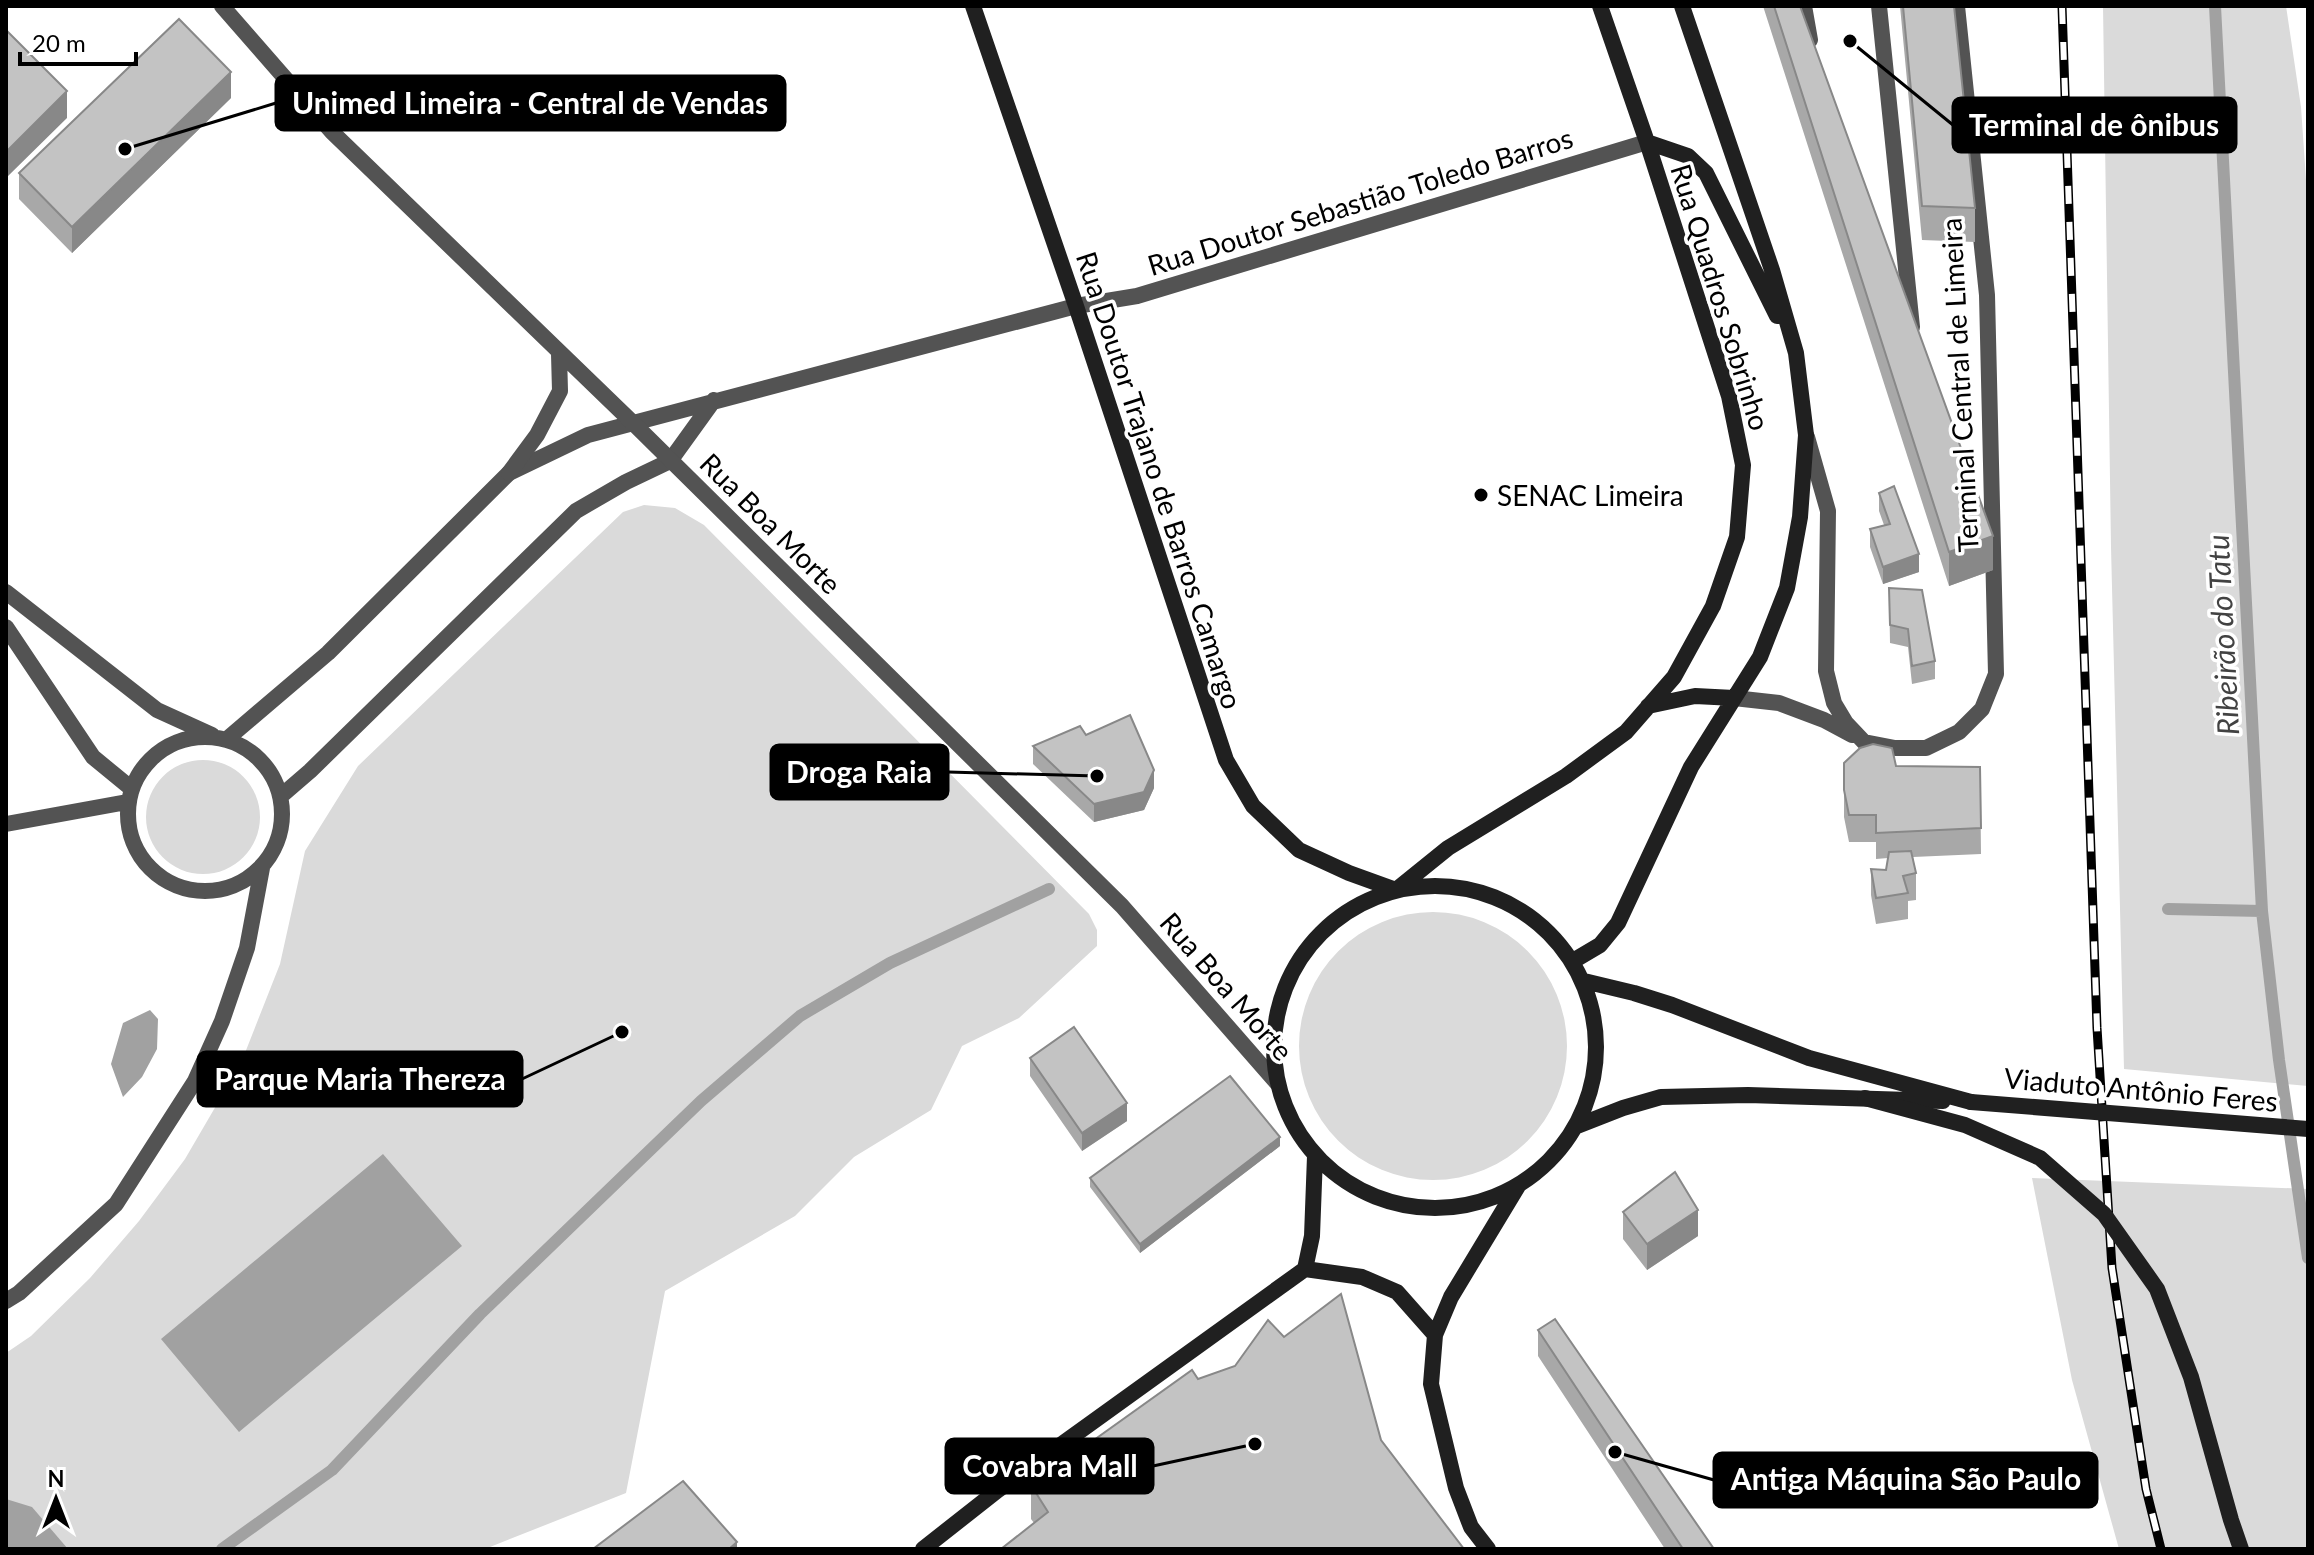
<svg xmlns="http://www.w3.org/2000/svg" width="2314" height="1555" viewBox="0 0 2314 1555" font-family="Lato,sans-serif">
  <rect width="100%" height="100%" fill="#fff"/>
  <path fill="#dadada" d="M2103,6h183l15,101 7,102v877l-184,-17 -13,-522z
    M644,505l31,3 29,17 385,389 8,16v16l-78,72 -57,28 -31,64 -77,47 -59,59 -130,75 -39,202 -141,56h-479v-196l25,-17 59,-58 49,-57 46,-62 56,-96 39,-99 25,-113 53,-85 265,-254z
    M146 817a57 57 0 1 1 114 0a57 57 0 1 1-114 0Z
    M1299 1046a134 134 0 1 1 268 0a134 134 0 1 1-268 0Z
    M2032,1178l276,11v360h-189l-47,-169z"/>
  <path fill="#a1a1a1" d="M150,1010l8,9 -1,30 -15,28 -19,20 -12,-33 12,-41z
    M383,1154l79,92 -223,186 -78,-93z
    M6,1499l26,8 36,42h-62z"/>
  <g fill="none" stroke-linecap="round" stroke-linejoin="round">
    <path stroke="#a1a1a1" stroke-width="12" d="M2215,6l47,905 17,149 29,198
      M2168,909l94,2
      M222,1549l110,-79 148,-156 221,-213 99,-85 90,-53 159,-74"/>
    <path stroke="#535353" stroke-width="16" d="M1804,6l6,34
      M1879,6l33,321
      M1807,437l21,74 -2,160 8,32 12,20 18,19 31,6h31l33,-16 23,-23 14,-35 -9,-379 -30,-289
      M1734,698l45,5 45,17 28,15"/>
    <path stroke="#535353" stroke-width="16" d="M6,592l151,118 55,25
      M6,627l87,130 39,32
      M128 814a77 77 0 1 1 154 0a77 77 0 1 1-154 0Z
      M227,739l101,-86 181,-180 79,-38 488,-129 61,-10 510,-154
      M281,796l29,-25 266,-260 50,-29 44,-21 44,-61
      M6,824l121,-22
      M6,1301l13,-8 97,-89 79,-123 27,-60 25,-73 15,-80"/>
    <path stroke="#535353" stroke-width="16" d="M222,6l110,126 300,290 490,484 155,177
      M509,473l28,-38 23,-44 -1,-37"/>
    <path stroke="#202020" stroke-width="16" d="M973,6l103,300 150,454 27,46 46,44 50,23 47,17 52,-42 118,-72 60,-44 48,-55 39,-71 24,-69 6,-72 -14,-69 -82,-254 -47,-136
      M1647,142l41,14 18,17 71,143
      M1648,706l47,-10 39,2
      M1274 1047a161 161 0 1 1 322 0a161 161 0 1 1-322 0Z
      M1573,961l27,-16 18,-22 73,-156 69,-110 27,-69 13,-71 6,-82 -10,-82 -24,-83 -90,-264
      M1584,981l50,12 38,12 137,53 162,44
      M1577,1126l46,-18 38,-11 87,-2 195,6
      M1305,1269l57,8 35,15 38,43
      M923,1549l75,-59 307,-221 7,-33 3,-80
      M1488,1549l-17,-22 -15,-39 -25,-104 4,-49 16,-38 67,-111"/>
    <defs>
      <path id="rail" d="M2062,6l35,1022 15,240 34,221 15,60"/>
    </defs>
    <use href="#rail" stroke="#000" stroke-width="9"/>
    <use href="#rail" stroke="#fff" stroke-width="6" stroke-dasharray="18" stroke-linecap="butt"/>
    <path stroke="#202020" stroke-width="16" d="M1865,1098l100,27 75,33 64,56 53,75 34,88 40,143 10,29
      M1971,1102l337,27"/>
  </g>
  <path fill="#a8a8a8" d="M1763,6h37l193,564 -44,16z
    M1900,6h54l21,202v34l-53,-2z
    M231,98l-159,155 -53,-54v-26z
    M1879,493l40,79 -36,12 -13,-37v-18l14,-4 -5,-14z
    M1889,588l46,73v18l-23,5 -4,-37 -18,-4z
    M1086,735l68,53 -10,22 -50,12 -61,-58v-18z
    M1844,763l52,3 84,1 1,87 -68,3 3,16v27l-8,1v18l-32,5 -5,-29v-26l15,1 2,-12 -12,1v-17h-27l-5,-25z
    M1030,1058l97,63 -45,30 -52,-75z
    M1280,1146l-140,107 -50,-66v-9z
    M1623,1212l75,24 -51,34 -24,-31z
    M1538,1330l176,219h-49l-127,-193z
    M1198,1379l183,61 -347,83 -3,-4v-34z"/>
  <path fill="#888" d="M231,72v26l-159,155v-26z
    M67,91v27l-61,60v-26z
    M1993,536v34l-44,16v-34z
    M1919,554v18l-36,12v-17z
    M1154,770v18l-10,22 -50,12v-18z
    M1127,1103v18l-45,30v-18z
    M1280,1137v9l-140,107v-9z
    M1698,1210v26l-51,34v-26z
    M737,1542v7h-8z"/>
  <path fill="#c3c3c3" stroke="#888" stroke-width="2" d="M1774,6h26l193,530 -44,16z
    M1903,6h51l21,202 -53,-2z
    M179,19l52,53 -159,155 -53,-54z
    M6,30l61,61 -61,61z
    M1894,486l25,68 -36,13 -13,-38 20,-5 -11,-31z
    M1889,588l33,2 13,71 -23,5 -4,-37 -18,-4z
    M1130,715l24,55 -10,22 -50,12 -61,-58 47,-20 6,9z
    M1873,744l19,4 4,18 84,1 1,61 -105,5v-18h-27l-5,-25v-27l16,-15z
    M1911,851l5,22 -13,3 5,17 -32,5 -5,-29 15,1 3,-18z
    M1074,1027l53,76 -45,30 -52,-75z
    M1230,1076l50,61 -140,107 -50,-66z
    M1675,1172l23,38 -51,34 -24,-32z
    M1341,1294l40,146 83,109h-463l47,-37 -17,-27 161,-115 6,9 37,-13 33,-46 16,17z
    M1555,1319l159,230h-31l-145,-219z
    M683,1481l54,61 -8,7h-136z"/>
  <circle fill="#000" stroke="#fff" stroke-width="3" cx="1481" cy="495" r="8"/>
  <g text-anchor="middle" dominant-baseline="central" stroke-width="7" stroke-linejoin="round" paint-order="stroke">
    <g font-size="28" fill="#000" stroke="#fff">
      <text transform="translate(1360 201) rotate(-17)">Rua Doutor Sebastião Toledo Barros</text>
      <text transform="translate(1721 297) rotate(73)">Rua Quadros Sobrinho</text>
      <text transform="translate(1959 385) rotate(-93)">Terminal Central de Limeira</text>
      <text transform="translate(1160 480) rotate(72)">Rua Doutor Trajano de Barros Camargo</text>
      <text transform="translate(771 523) rotate(45)">Rua Boa Morte</text>
      <text transform="translate(1227 986) rotate(49)">Rua Boa Morte</text>
      <text transform="translate(2141 1089) rotate(5)">Viaduto Antônio Feres</text>
    </g>
    <g font-size="28" fill="#000" stroke="#fff" text-anchor="start">
      <text x="1497" y="495">SENAC Limeira</text>
    </g>
    <g font-size="30" font-style="italic" fill="#424242" stroke="#fff">
      <text transform="translate(2222 635) rotate(-93)">Ribeirão do Tatu</text>
    </g>
  </g>
  <path fill="none" stroke="#000" stroke-width="3" d="M125 149L276 103M1850 41L1953 125M1097 776L948 772M622 1032L522 1079M1255 1444L1153 1466M1615 1452L1714 1480"/>
  <g fill="#000" stroke="#fff" stroke-width="3">
    <circle cx="125" cy="149" r="8"/>
    <circle cx="1850" cy="41" r="8"/>
    <circle cx="1097" cy="776" r="8"/>
    <circle cx="622" cy="1032" r="8"/>
    <circle cx="1255" cy="1444" r="8"/>
    <circle cx="1615" cy="1452" r="8"/>
  </g>
  <g fill="#000" stroke="#000" stroke-width="3">
    <rect x="276" y="76" width="509" height="54" rx="8"/>
    <rect x="1953" y="98" width="283" height="54" rx="8"/>
    <rect x="771" y="745" width="177" height="54" rx="8"/>
    <rect x="198" y="1052" width="324" height="54" rx="8"/>
    <rect x="946" y="1439" width="207" height="54" rx="8"/>
    <rect x="1714" y="1453" width="383" height="54" rx="8"/>
  </g>
  <g font-size="30" text-anchor="middle" font-weight="bold" fill="#fff">
    <text x="530" y="114">Unimed Limeira - Central de Vendas</text>
    <text x="2094" y="136">Terminal de ônibus</text>
    <text x="859" y="783">Droga Raia</text>
    <text x="360" y="1090">Parque Maria Thereza</text>
    <text x="1050" y="1477">Covabra Mall</text>
    <text x="1906" y="1490">Antiga Máquina São Paulo</text>
  </g>
  <rect width="2314" height="1555" fill="none" stroke="#000000" stroke-width="16"/>
  <g transform="translate(56 1499)" stroke="#ffffff" stroke-width="6" paint-order="stroke">
  <path d="M0-6L14 30L0 20L-14 30Z" fill="#000000"/>
  <text y="-12" font-size="22" font-weight="bold" text-anchor="middle" fill="#000000">N</text>
  </g>
  <path d="M20 52v12h116v-12" fill="none" stroke="#000000" stroke-width="4"/>
  <text x="32" y="52" font-size="24" fill="#000000" stroke="#ffffff" stroke-width="6" paint-order="stroke">20 m</text>
</svg>
